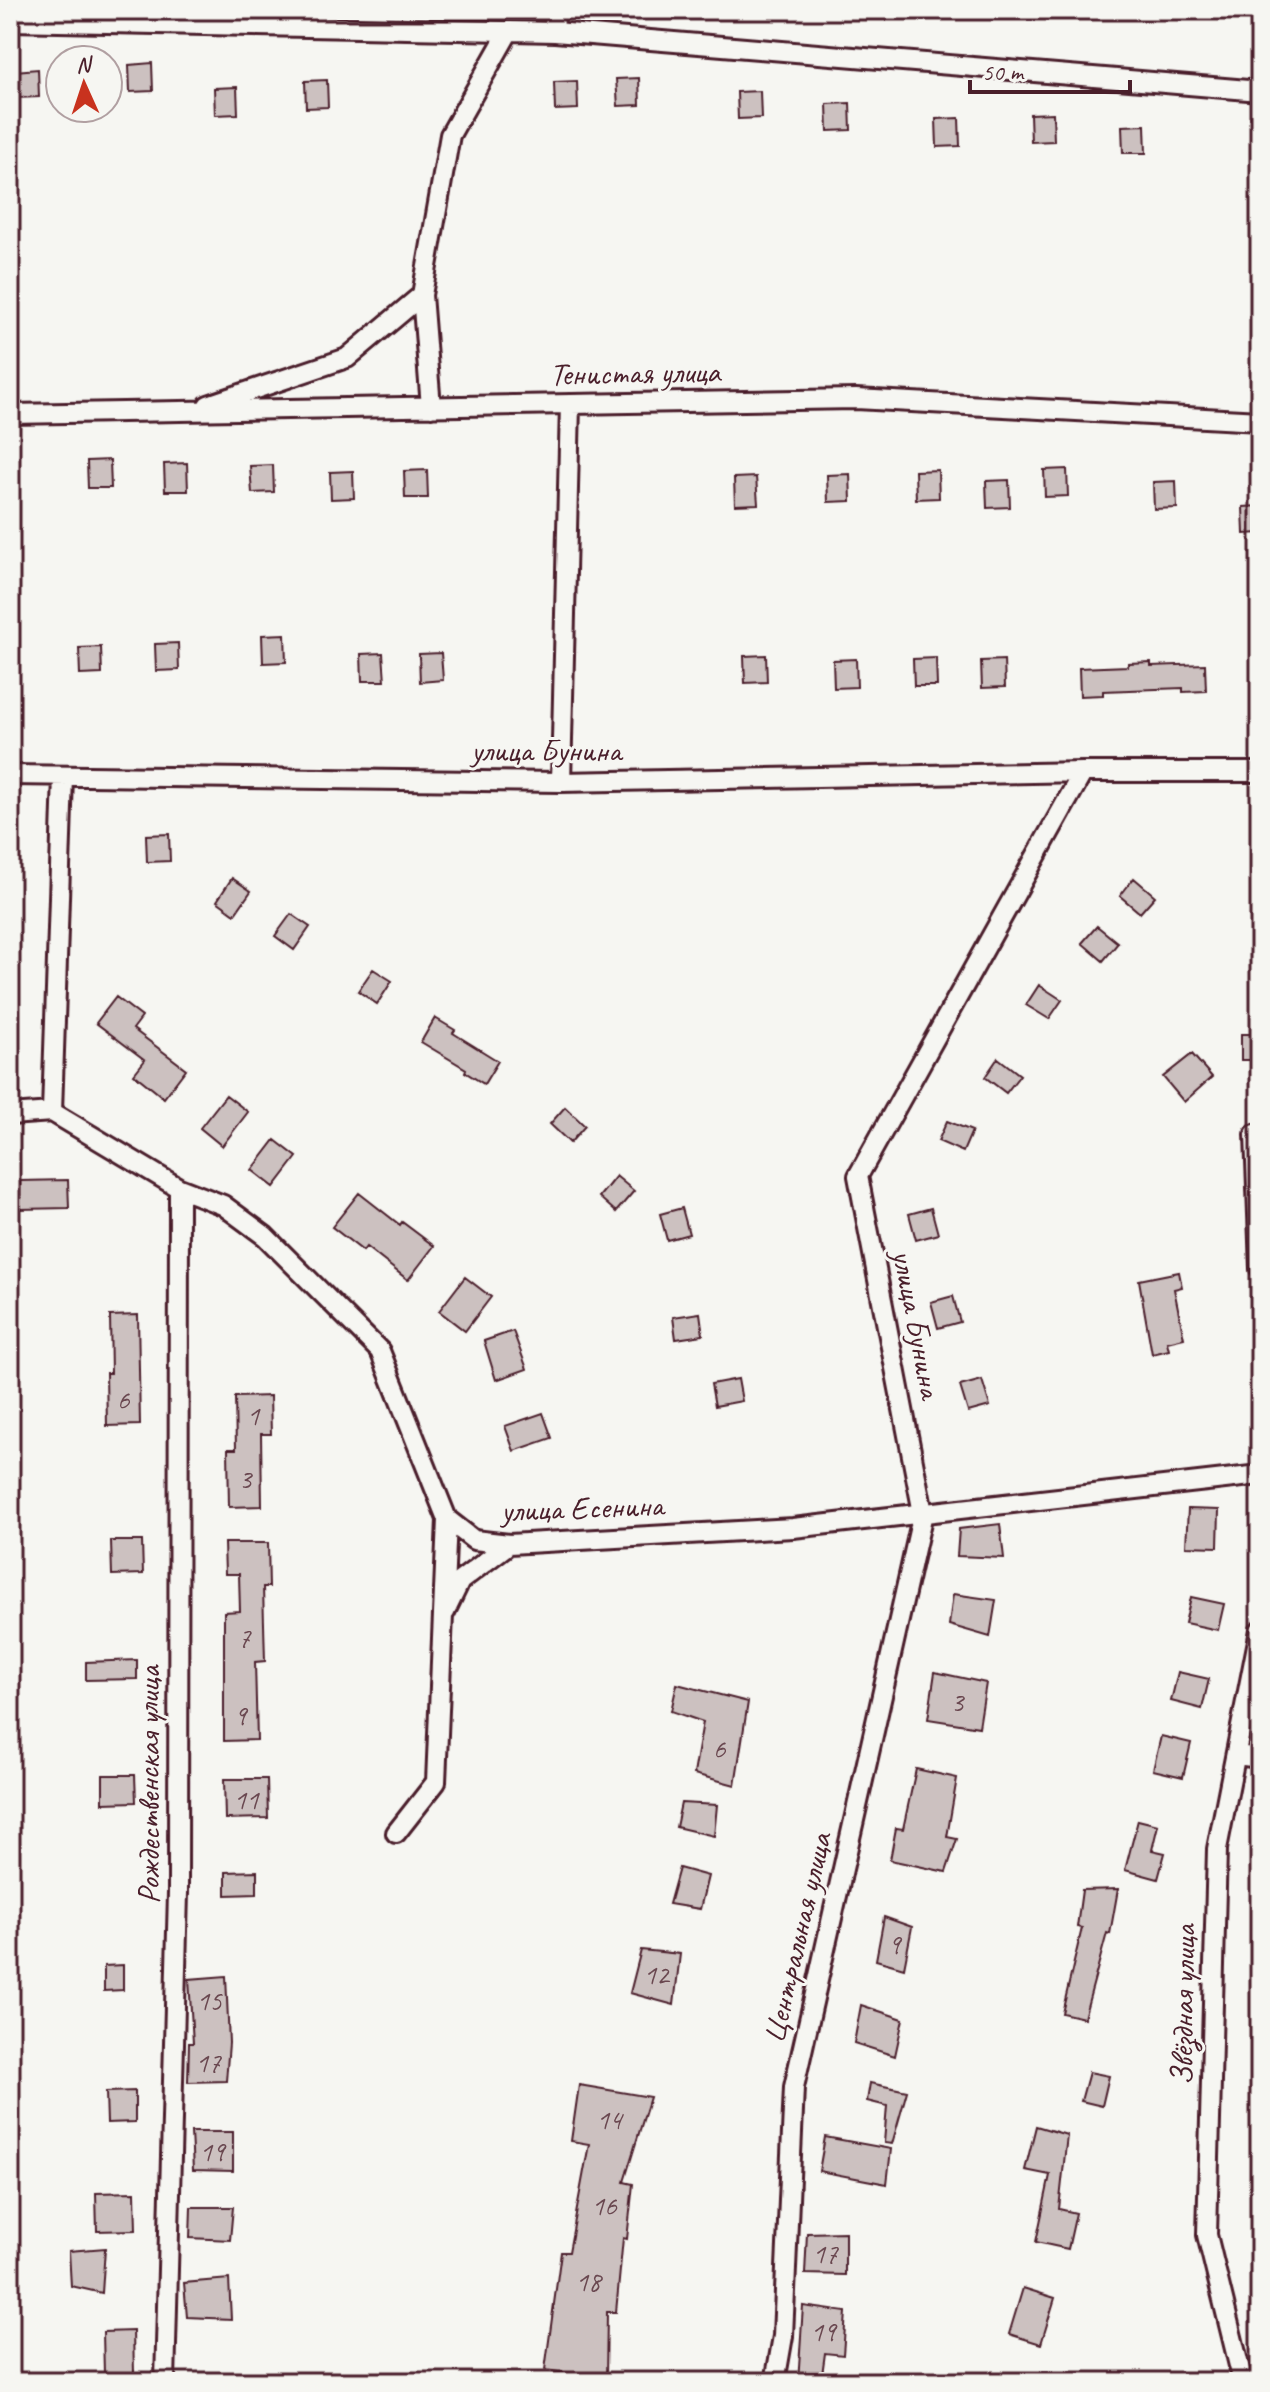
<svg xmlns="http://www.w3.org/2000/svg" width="1270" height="2392" viewBox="0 0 1270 2392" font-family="Caveat,sans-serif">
  <rect width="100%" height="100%" fill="#f6f6f2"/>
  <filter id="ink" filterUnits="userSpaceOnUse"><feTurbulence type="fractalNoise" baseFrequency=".0125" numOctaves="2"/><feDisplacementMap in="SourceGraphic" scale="16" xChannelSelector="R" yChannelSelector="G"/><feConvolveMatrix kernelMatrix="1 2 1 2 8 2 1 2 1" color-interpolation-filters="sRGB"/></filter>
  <g filter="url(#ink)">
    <path fill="#ccc1c0" stroke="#4a1f2b" stroke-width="2" d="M152,63l1,28 -23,1 -1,-27z
      M38,69l1,28 -23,1 -1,-27z
      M639,78l1,27 -22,1 -2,-27z
      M327,80l1,27 -22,1 -1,-27z
      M577,81l1,28 -23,1 -1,-28z
      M237,87l1,27 -23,1 -1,-27z
      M760,91l1,27 -23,1 -1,-27z
      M850,103l1,27 -23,1 -1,-27z
      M1053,113l1,28 -23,1 -1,-28z
      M959,118l1,28 -23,1 -1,-28z
      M1145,125l1,28h-23l-1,-27z
      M110,460l1,28h-23l-1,-27z
      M187,463l1,28h-23l-1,-27z
      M273,465l1,27 -22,1 -2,-27z
      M1067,469l1,27 -23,1 -1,-27z
      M427,470l1,28h-23l-1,-27z
      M938,470l1,28 -23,1 -1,-28z
      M353,471l1,27 -23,1 -1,-27z
      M850,474l1,27 -23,1 -1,-27z
      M756,477l2,27 -23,1 -1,-27z
      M1009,480l1,27 -23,1 -1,-27z
      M1176,481l1,27 -23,1 -1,-27z
      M1260,506v27l-16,1 -1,-27z
      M285,634l1,28 -23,1 -1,-28z
      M178,643l1,27 -23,1 -1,-27z
      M101,647l1,27 -22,1 -1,-27z
      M383,653l2,28h-23l-1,-27z
      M441,653l2,27 -23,2 -1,-28z
      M766,655l1,27 -22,1 -1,-27z
      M936,658l1,28h-23l-1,-27z
      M856,659l1,28 -23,1 -1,-28z
      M1004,660l1,27 -23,1 -1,-27z
      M1151,662v4l54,-2 1,27 -23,1v-4l-80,3v4l-23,1 -1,-28 49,-2v-3z
      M169,834l1,27 -23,1 -1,-27z
      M232,878l19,13 -16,23 -18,-13z
      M1134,878l21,18 -15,17 -20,-17z
      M291,914l19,13 -16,23 -19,-14z
      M1097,926l21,17 -15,18 -21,-18z
      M373,969l19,12 -15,23 -19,-13z
      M1039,985l23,15 -13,19 -23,-14z
      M116,997l26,20 -9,12 53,40 -22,29 -30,-24 11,-14 -49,-37z
      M435,1018l20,12 -2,3 45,28 -14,23 -19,-12 1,-3 -45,-27z
      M1241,1034h19v26h-19z
      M1192,1054l20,23 -28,25 -21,-25z
      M998,1058l22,17 -14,18 -21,-16z
      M226,1095l22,17 -26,34 -22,-18z
      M565,1107l20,19 -15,17 -20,-19z
      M947,1121l25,10 -9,21 -25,-11z
      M275,1140l22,17 -23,30 -22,-17z
      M616,1176l18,15 -18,21 -17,-15z
      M68,1180l1,28 -49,1v-28z
      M359,1193l41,32 2,-3 32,24 -26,34 -42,-33 -3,4 -31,-24z
      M682,1208l7,26 -22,6 -7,-26z
      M931,1208l7,26 -22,6 -7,-26z
      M1179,1272l3,15 -8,2 10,49 -17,4 2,8 -17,4 -13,-74z
      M465,1277l26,20 -26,34 -26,-20z
      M953,1296l7,26 -22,6 -7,-26z
      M700,1313l3,22 -27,4 -3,-22z
      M138,1315l2,110 -33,1 -1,-53h5l-1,-57z
      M513,1331l14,38 -31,11 -12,-39z
      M738,1379l4,22 -27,5 -4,-22z
      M982,1380l8,26 -22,6 -8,-26z
      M270,1396l1,38h-10l1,72 -33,1 -1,-58h8l-1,-52z
      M543,1413l9,25 -38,13 -9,-25z
      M1188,1509l31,1 -1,37 -32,-1z
      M1000,1524l4,34 -47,-2 2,-27z
      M111,1541h31l1,33 -31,1z
      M224,1543h44l1,44h-6l2,74 -10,1 2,78 -33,1v-129l16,-1 -1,-37h-14z
      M953,1594l43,6 -6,37 -41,-12z
      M1191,1597l33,7 -6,26 -33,-7z
      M137,1660v19l-51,1v-18z
      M935,1672l51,11 -7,44 -51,-8z
      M1178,1672l31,7 -7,30 -31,-8z
      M677,1684l71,18 -13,83 -41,-11 9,-52 -32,-11z
      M1161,1736l30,7 -8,34 -30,-7z
      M916,1769l41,9 -10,59 10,2 -11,33 -56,-12 6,-32 7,1z
      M103,1775h32l1,27 -33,1z
      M224,1779h43l1,39 -43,1z
      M681,1803l36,2 -3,31 -38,-9z
      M1138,1820l20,5 -6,25 13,3 -7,26 -33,-9z
      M679,1868l29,8 -8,33 -31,-5z
      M257,1871v23l-31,1v-23z
      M1118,1889l-8,45 -3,-1 -23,85 -22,-5 20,-85 -5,-1 5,-37z
      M884,1917l28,10 -8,41 -28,-8z
      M641,1950l39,4 -6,51 -44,-12z
      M123,1965v25l-19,1v-25z
      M226,1976l3,67 -3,38 -38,1 1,-39h4l-4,-64z
      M861,2005l42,14 -8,37 -41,-13z
      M1089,2072l20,4 -7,30 -21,-5z
      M870,2083l37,8 -15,53 -8,-1 3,-37 -20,-5z
      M579,2085l71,12 -26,85 9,2 -6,55 -4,-1 -7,74h-9l-1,67 -61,-9 16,-118h8l20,-108 -18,-3z
      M135,2091v31l-28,1 -1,-31z
      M1036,2126l31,9 -8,74 17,4 -8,36 -32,-7 14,-67 -25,-5z
      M191,2132h42v39l-40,-1z
      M825,2137l66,12 -4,35 -68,-13z
      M135,2192l1,38 -39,1 -1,-38z
      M191,2207h42l-3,33 -40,-2z
      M845,2232v43l-40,-1 2,-41z
      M105,2248l-3,45 -31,-7 -2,-35z
      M229,2279l2,40 -44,-2 -3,-34z
      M1023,2288l32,10 -14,46 -32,-10z
      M803,2306l43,6 -3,43 -18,-2 -4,29h-23z
      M133,2331l1,42 -30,1 -1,-42z"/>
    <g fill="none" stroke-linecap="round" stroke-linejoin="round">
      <defs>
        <path id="minor" d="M554,10l1,22
          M10,21l545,11 705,59
          M208,405l139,-47 75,-63
          M431,407l-9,-112 28,-160 59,-104
          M10,414l846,-15 404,22
          M10,775l551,7 522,-10h177
          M561,782l9,-378
          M52,1112l11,-336
          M10,1115l42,-3 127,76 44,17 42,31 115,115 67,168 27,21 35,4 284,-16 467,-53
          M1260,1133l-5,1 5,134
          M445,1612l15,-31 49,-37
          M1236,1755l24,3
          M396,1833l40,-51 11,-263
          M165,2382l13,-489 1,-705
          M775,2382l8,-46 11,-249 129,-574 -65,-337 225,-404
          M1243,2382l-36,-147 10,-386 43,-219"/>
      </defs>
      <use href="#minor" stroke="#4a1f2b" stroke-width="24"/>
      <use href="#minor" stroke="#f6f6f2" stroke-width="18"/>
    </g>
  </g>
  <g text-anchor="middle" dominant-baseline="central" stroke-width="6" stroke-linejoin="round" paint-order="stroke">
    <g font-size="28" fill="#6a4850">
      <text x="123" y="1399">6</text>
      <text x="253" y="1415">1</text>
      <text x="245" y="1478">3</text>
      <text x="244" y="1637">7</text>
      <text x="957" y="1701">3</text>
      <text x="240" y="1715">9</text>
      <text x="719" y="1748">6</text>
      <text x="246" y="1799">11</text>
      <text x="894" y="1944">9</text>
      <text x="656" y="1974">12</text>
      <text x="209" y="2000">15</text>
      <text x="208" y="2062">17</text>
      <text x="609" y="2119">14</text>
      <text x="212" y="2151">19</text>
      <text x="604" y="2205">16</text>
      <text x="825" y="2253">17</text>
      <text x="588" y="2281">18</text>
      <text x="823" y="2331">19</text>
    </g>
    <g font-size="32" fill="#4a1f2b" stroke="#f6f6f2">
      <text transform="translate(635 373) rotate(-1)">Тенистая улица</text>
      <text x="546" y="750">улица Бунина</text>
      <text transform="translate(917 1324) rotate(79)">улица Бунина</text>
      <text transform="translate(582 1508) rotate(-2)">улица Есенина</text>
      <text transform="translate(148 1785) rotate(-90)">Рождественская улица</text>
      <text transform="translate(797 1938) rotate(-77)">Центральная улица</text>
      <text transform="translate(1183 2005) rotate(-89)">Звёздная улица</text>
    </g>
  </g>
  <rect width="1270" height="2392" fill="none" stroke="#f6f6f2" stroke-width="40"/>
  <rect x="20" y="20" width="1230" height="2352" fill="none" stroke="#4a1f2b" stroke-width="3" filter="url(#ink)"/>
  <g transform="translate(84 84) rotate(357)"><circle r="38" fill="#f6f6f2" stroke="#b1a0a2" stroke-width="2"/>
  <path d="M0-6L14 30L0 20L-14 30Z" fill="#c8321e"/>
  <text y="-12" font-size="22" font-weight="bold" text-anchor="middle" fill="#4a1f2b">N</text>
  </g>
  <path d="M970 80v12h160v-12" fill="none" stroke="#4a1f2b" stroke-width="4"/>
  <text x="982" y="80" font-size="24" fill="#4a1f2b" stroke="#f6f6f2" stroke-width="6" paint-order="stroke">50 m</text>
</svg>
